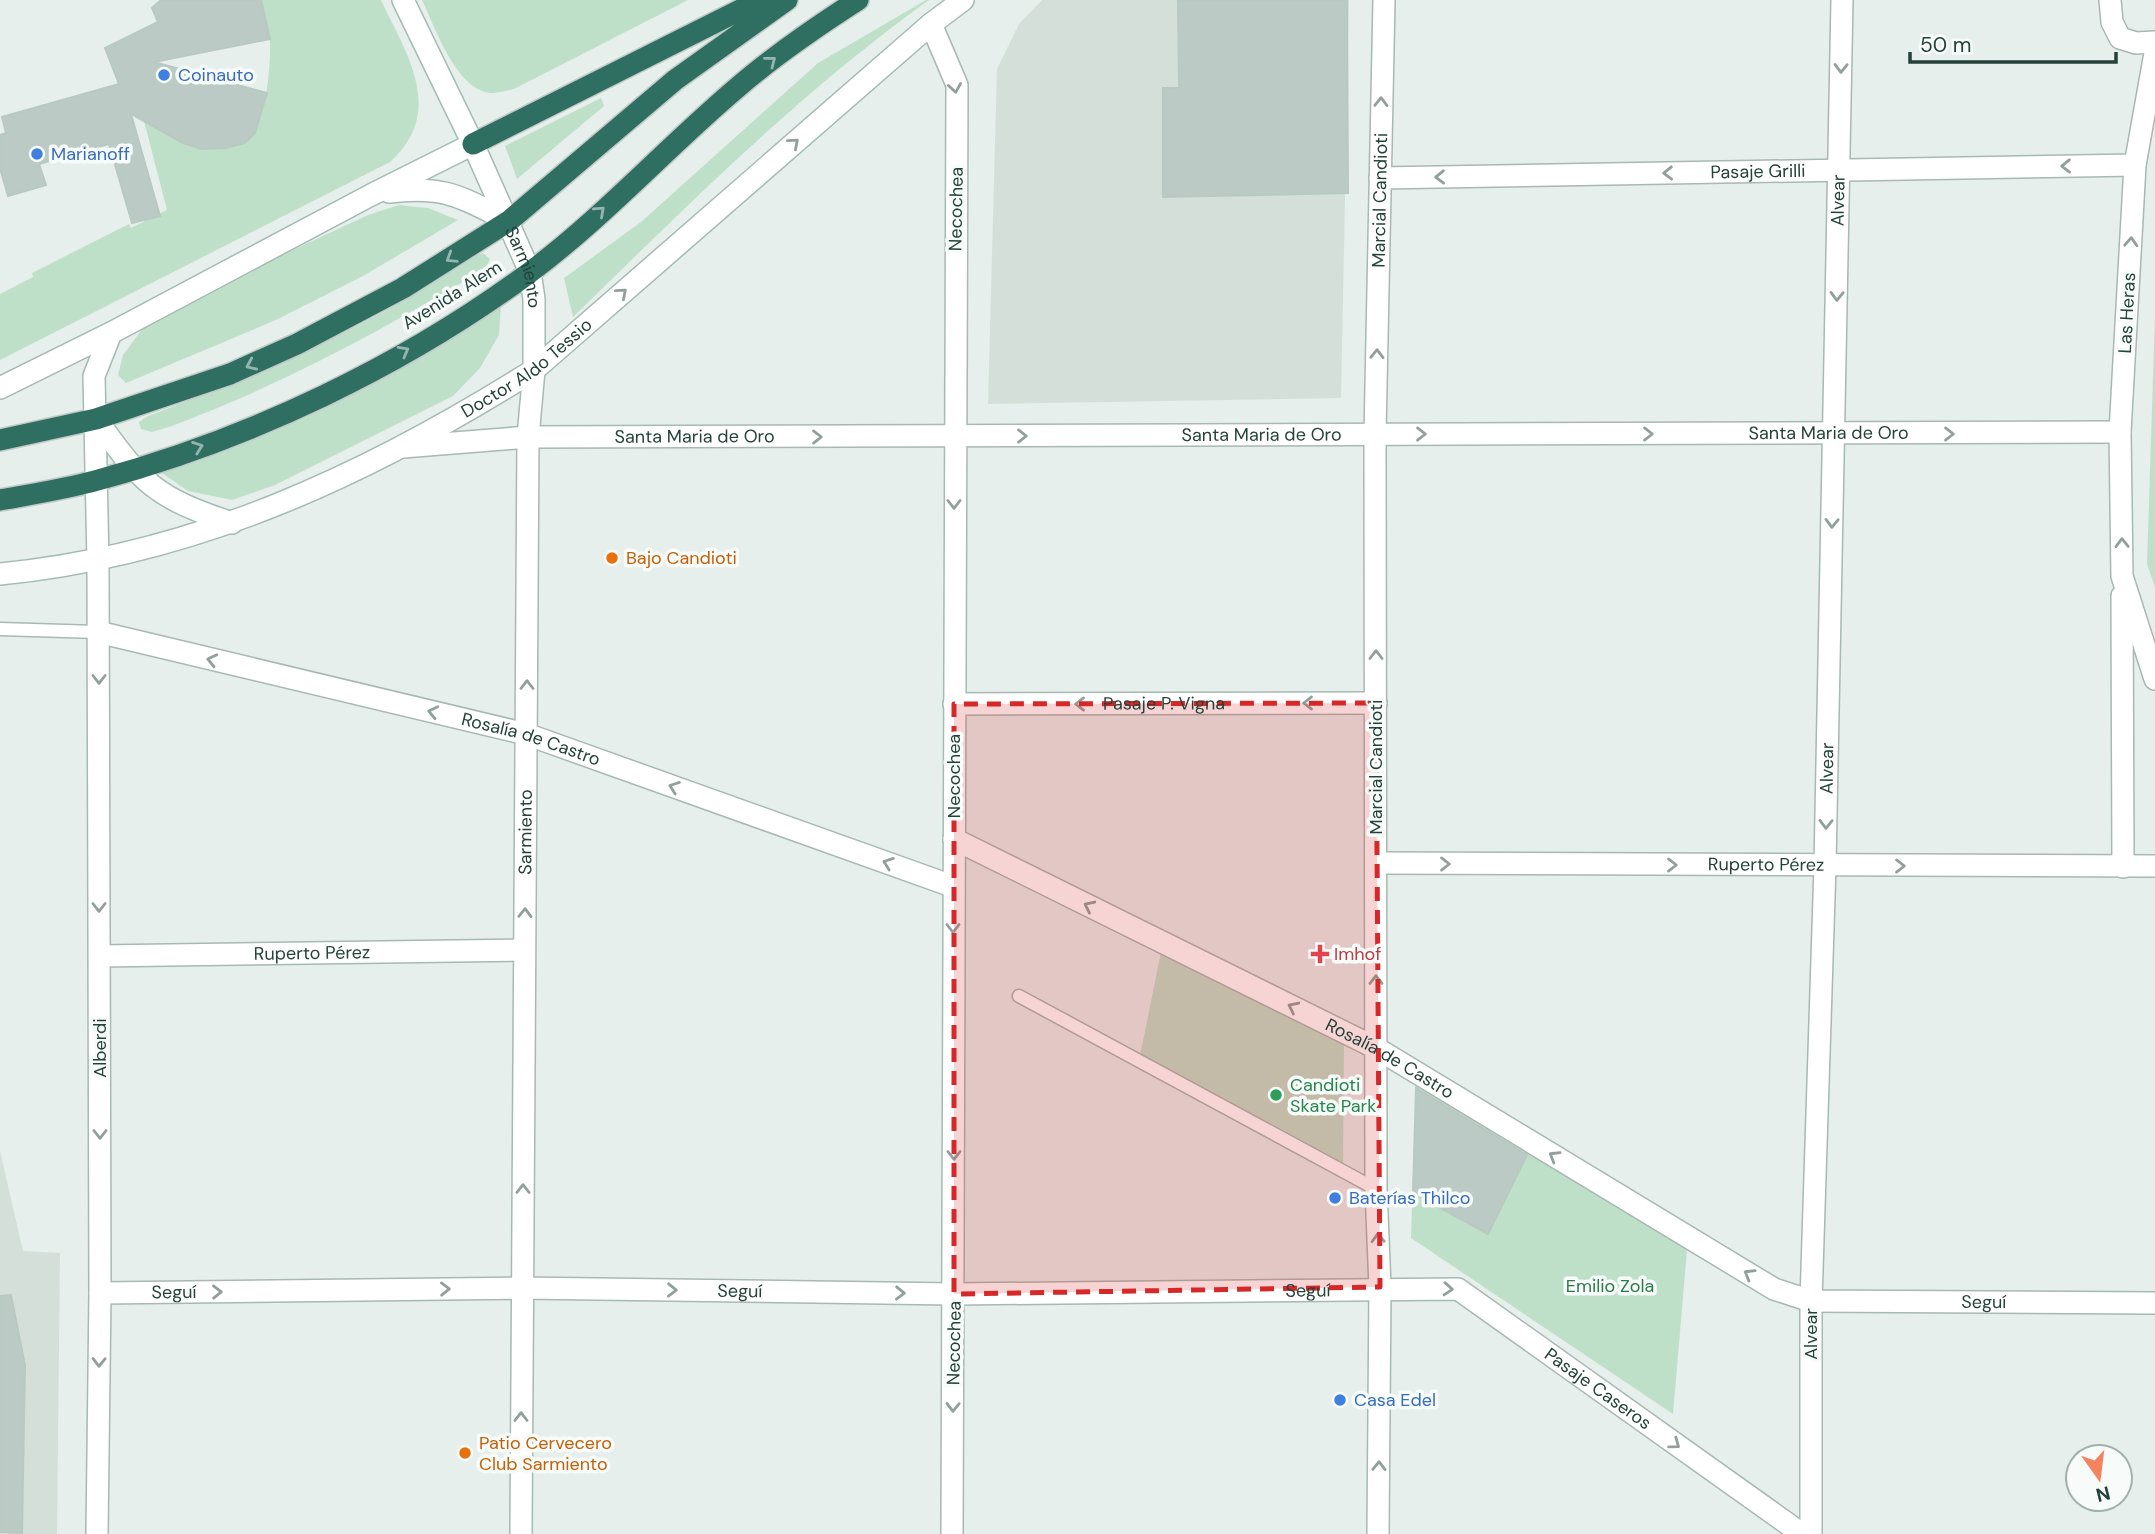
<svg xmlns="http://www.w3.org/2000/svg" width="2155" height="1534" viewBox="0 0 2155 1534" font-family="'DM Sans',sans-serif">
  <rect width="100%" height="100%" fill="#e6efeb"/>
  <path fill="#d4dfda" d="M1042,0h307l-8,398 -353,6 9,-335 22,-45z
    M0,1151l23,100 37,2 -3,281h-57z"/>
  <path fill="#bfe0c8" d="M261,0h120c26,55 65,111 9,162l-390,198v-66l33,-17 -1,-4 97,-49 2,4 36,-18 -31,-120c23,32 39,60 82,59 8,-1 19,-2 26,-6 22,-12 27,-78 26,-101 -1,-14 -6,-28 -9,-42z
    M422,0h266l-174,89c-7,1 -15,4 -22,4 -35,-1 -57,-66 -70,-93z
    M926,0h3c-131,94 -241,205 -356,317l-9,-39 77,-56 177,-159z
    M601,98l3,8 -87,73 -12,-33z
    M399,205l29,3 30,12 -95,56 -87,44 -150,63 -8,-8 5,-20 20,-27 66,-39 159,-74z
    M483,253l7,6 -4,9c-101,61 -203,116 -314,158l-20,6 -11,-3 -2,-7 9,-6c82,-30 162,-64 239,-106 31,-17 62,-47 96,-57z
    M501,305l-2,30 -19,33 -27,28 -178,89 -43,15 -44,-9 -29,-20z
    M2155,315v272l-8,-23z
    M1161,952l183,90 -1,127 -203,-113z
    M1416,1082l271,168 -14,164 -262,-176z"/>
  <path fill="#bbcac4" stroke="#b8c9c2" stroke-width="2" d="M161,0h100l9,39 -116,23 113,31 -12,40 -10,10 -19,5 -24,1 -19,-6 -52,-29 29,102 -28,7 -23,-79 -70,20 7,21 -38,11 -8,-28v-33l6,-2 -4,-16 117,-33 -14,-36 53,-26 -6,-14z
    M1178,0h169l1,193 -185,4v-109h16z
    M1416,1088l111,67 -39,79 -75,-41z
    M11,1295l14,70 -3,168 -22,-1v-236z"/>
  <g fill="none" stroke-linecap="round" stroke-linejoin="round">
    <defs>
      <path id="lane" d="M0,629l98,3
        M1019,996l357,193"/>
      <g id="street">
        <path d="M2110,0l2,22 8,16 16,5 19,-1"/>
        <path d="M931,24l26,61 -5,1449"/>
        <path d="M2155,53l-20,112 -15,267 2,144 33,103"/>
        <path id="s1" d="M1380,178l755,-13"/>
        <path d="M0,388l111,-55"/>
        <path id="s2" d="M403,447l125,-10 1592,-5"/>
        <path d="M2122,596l1,271"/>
        <path id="s3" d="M98,632l428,102 426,152"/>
        <path id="s4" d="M954,704l422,-1"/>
        <path id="s5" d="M954,839l422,209 398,241 37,12 344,2"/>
        <path id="s6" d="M1376,863l779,3"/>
        <path id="s7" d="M100,956l424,-6"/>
        <path id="s8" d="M100,1293l422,-5 432,6 504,-5 344,245"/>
        <path d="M97,1534l3,-241 -2,-731"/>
        <path id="s9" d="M521,1534l7,-1097 6,-67"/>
        <path id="s10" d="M1378,1534l2,-247 -4,-98 -1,-755 9,-434"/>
        <path id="s11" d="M1811,1534v-233l14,-435 17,-866"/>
      </g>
      <g id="secondary">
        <path id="s12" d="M403,0l70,144 57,128 4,27v71"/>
        <path d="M389,192c56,-7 71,5 120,29"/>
        <path d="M96,419c47,65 58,78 136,104"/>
        <path d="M98,562l-4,-186 17,-43 260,-138 102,-51"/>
        <path id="s13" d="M0,574c196,-19 369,-100 534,-204l397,-346 32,-24"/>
      </g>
      <path id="highway" d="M473,144l287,-144
        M0,440l96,-21 134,-45 67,-30 106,-56 106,-67 166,-141 112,-80
        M0,500c33,-6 66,-11 98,-20 152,-41 305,-114 431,-207 75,-56 138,-126 209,-186 37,-32 78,-60 120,-87"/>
    </defs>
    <use href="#lane" stroke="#a8b8b2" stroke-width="15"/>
    <use href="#street" stroke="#a8b8b2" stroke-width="24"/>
    <use href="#secondary" stroke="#a4bbb3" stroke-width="24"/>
    <use href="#highway" stroke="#c2cac8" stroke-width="24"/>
    <use href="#lane" stroke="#fff" stroke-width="12"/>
    <use href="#street" stroke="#fff" stroke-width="21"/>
    <use href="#secondary" stroke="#fff" stroke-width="21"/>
    <use href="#highway" stroke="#2f6f62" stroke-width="21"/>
  </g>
  <defs><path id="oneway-chevron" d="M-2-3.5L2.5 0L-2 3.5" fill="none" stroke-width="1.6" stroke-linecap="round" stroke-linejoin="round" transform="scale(1.75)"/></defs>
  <g stroke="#93b5ae">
    <use href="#oneway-chevron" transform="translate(771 61) rotate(-38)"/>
    <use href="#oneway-chevron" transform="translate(600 211) rotate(-42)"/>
    <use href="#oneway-chevron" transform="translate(451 258) rotate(148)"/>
    <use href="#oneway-chevron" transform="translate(404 351) rotate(-29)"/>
    <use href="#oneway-chevron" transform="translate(251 365) rotate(156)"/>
    <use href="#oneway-chevron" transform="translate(198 447) rotate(-20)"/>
  </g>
  <g stroke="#92a09c">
    <use href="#oneway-chevron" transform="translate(1841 68) rotate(91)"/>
    <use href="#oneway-chevron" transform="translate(955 88) rotate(81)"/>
    <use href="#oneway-chevron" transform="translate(1381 102) rotate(-89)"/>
    <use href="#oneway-chevron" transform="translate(794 143) rotate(-41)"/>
    <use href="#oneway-chevron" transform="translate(2066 166) rotate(179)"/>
    <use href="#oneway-chevron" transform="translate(1668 173) rotate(179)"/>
    <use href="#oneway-chevron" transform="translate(1440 177) rotate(179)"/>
    <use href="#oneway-chevron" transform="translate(2131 242) rotate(-87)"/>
    <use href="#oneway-chevron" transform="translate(622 293) rotate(-41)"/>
    <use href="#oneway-chevron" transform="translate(1837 296) rotate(91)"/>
    <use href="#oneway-chevron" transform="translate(1377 354) rotate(-89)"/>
    <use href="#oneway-chevron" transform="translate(1421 434)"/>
    <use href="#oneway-chevron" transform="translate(1648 434)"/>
    <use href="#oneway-chevron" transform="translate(1949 434)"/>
    <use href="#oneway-chevron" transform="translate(1022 436)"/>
    <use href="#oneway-chevron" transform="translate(817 437)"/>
    <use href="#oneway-chevron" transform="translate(954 504) rotate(90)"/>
    <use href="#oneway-chevron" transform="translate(1832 523) rotate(91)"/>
    <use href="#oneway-chevron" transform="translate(2122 543) rotate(-91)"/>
    <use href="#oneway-chevron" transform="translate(1376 655) rotate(-90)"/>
    <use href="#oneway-chevron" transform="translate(212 660) rotate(-167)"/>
    <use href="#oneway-chevron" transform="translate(99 679) rotate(90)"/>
    <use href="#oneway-chevron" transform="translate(527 685) rotate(-90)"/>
    <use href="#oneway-chevron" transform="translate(1308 703) rotate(180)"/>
    <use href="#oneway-chevron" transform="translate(1080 704) rotate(180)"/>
    <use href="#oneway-chevron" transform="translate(433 712) rotate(-167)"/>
    <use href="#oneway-chevron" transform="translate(674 787) rotate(-160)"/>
    <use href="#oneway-chevron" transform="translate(1826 824) rotate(91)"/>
    <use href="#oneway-chevron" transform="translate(888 863) rotate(-160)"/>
    <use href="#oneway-chevron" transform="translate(1445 864)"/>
    <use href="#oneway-chevron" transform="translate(1672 865)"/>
    <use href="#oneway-chevron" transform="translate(1900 866)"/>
    <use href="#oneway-chevron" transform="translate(1089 906) rotate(-154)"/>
    <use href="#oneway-chevron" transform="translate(99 907) rotate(90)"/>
    <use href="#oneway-chevron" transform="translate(525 913) rotate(-89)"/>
    <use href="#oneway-chevron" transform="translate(953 928) rotate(90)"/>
    <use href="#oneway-chevron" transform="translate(1376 980) rotate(-90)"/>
    <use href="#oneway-chevron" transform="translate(1293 1007) rotate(-154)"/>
    <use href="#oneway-chevron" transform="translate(100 1134) rotate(90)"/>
    <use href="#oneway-chevron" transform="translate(954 1155) rotate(90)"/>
    <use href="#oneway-chevron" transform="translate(1554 1156) rotate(-149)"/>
    <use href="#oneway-chevron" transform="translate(523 1189) rotate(-90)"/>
    <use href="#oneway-chevron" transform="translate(1378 1238) rotate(-92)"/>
    <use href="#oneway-chevron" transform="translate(1749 1274) rotate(-149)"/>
    <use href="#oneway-chevron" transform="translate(445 1289) rotate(-1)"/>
    <use href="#oneway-chevron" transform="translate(1448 1289) rotate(4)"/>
    <use href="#oneway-chevron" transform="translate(672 1290) rotate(1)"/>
    <use href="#oneway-chevron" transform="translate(217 1292) rotate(-1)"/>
    <use href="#oneway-chevron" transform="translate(900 1293) rotate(1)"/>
    <use href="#oneway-chevron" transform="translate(99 1362) rotate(91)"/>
    <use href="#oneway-chevron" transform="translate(953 1407) rotate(91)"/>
    <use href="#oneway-chevron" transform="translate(521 1417) rotate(-90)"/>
    <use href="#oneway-chevron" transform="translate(1675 1444) rotate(36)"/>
    <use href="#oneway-chevron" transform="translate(1379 1466) rotate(-89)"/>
  </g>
  <path fill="#d62828" fill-opacity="0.2" stroke="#d62828" stroke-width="5" stroke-dasharray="14 9" stroke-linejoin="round" d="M1376,703l4,584 -426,7v-590z"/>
  <g fill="#3f7fe0" stroke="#f7fbf9" stroke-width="2.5">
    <circle cx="164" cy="75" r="7"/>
    <circle cx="37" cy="154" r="7"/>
    <circle cx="1335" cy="1198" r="7"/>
    <circle cx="1340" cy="1400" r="7"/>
  </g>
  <g fill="#e8710a" stroke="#f7fbf9" stroke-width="2.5">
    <circle cx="612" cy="558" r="7"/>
    <circle cx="465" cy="1453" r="7"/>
  </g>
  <path fill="#e0444e" stroke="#f7fbf9" stroke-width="2.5" d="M1316.5 943.5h7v7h7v7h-7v7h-7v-7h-7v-7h7z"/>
  <circle fill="#2e9e5b" stroke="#f7fbf9" stroke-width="2.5" cx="1276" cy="1095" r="7"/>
  <g text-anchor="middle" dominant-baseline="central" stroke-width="7" stroke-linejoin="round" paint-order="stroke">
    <g font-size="18" fill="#366cbe" stroke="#f7fbf9" text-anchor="start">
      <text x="178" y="75">Coinauto</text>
      <text x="51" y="154">Marianoff</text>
      <text x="1349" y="1198">Baterías Thilco</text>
      <text x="1354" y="1400">Casa Edel</text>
    </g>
    <g font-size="18" fill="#24423a" stroke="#f7fbf9">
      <text stroke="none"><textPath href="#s1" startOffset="378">Pasaje Grilli</textPath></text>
      <text stroke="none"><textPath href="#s10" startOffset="1334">Marcial Candioti</textPath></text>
      <text stroke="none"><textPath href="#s11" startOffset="1334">Alvear</textPath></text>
      <text transform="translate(956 209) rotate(-89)">Necochea</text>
      <text stroke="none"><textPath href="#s12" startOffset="294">Sarmiento</textPath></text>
      <text transform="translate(452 295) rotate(-32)">Avenida Alem</text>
      <text transform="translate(2127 313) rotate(-87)">Las Heras</text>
      <text stroke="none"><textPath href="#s13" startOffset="572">Doctor Aldo Tessio</textPath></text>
      <text stroke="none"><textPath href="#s2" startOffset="859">Santa Maria de Oro</textPath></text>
      <text stroke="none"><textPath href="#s2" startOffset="1426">Santa Maria de Oro</textPath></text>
      <text stroke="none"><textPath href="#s2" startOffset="292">Santa Maria de Oro</textPath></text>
      <text stroke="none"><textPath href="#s4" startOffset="210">Pasaje P. Vigna</textPath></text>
      <text stroke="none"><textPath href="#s3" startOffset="446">Rosalía de Castro</textPath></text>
      <text transform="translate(1376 767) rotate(-90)">Marcial Candioti</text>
      <text stroke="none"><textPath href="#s11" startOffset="766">Alvear</textPath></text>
      <text transform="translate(954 776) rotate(-90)">Necochea</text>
      <text stroke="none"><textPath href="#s9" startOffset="702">Sarmiento</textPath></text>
      <text stroke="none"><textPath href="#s6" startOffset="390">Ruperto Pérez</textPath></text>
      <text stroke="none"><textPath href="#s7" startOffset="212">Ruperto Pérez</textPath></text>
      <text transform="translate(100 1048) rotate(-90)">Alberdi</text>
      <text stroke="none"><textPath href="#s5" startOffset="488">Rosalía de Castro</textPath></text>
      <text stroke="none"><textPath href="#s8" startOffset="1208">Seguí</textPath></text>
      <text stroke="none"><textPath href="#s8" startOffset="640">Seguí</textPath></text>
      <text stroke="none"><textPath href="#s8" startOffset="74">Seguí</textPath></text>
      <text stroke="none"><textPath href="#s5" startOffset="1148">Seguí</textPath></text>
      <text transform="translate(1811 1334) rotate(-90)">Alvear</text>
      <text transform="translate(954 1343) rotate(-89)">Necochea</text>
      <text stroke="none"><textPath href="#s8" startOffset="1530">Pasaje Caseros</textPath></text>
    </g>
    <g font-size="18" fill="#c56008" stroke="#f7fbf9" text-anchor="start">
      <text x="626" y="558">Bajo Candioti</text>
      <text x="479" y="1443">Patio Cervecero<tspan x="479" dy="21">Club Sarmiento</tspan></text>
    </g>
    <g font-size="18" fill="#be3a42" stroke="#f7fbf9" text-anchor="start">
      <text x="1334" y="954">Imhof</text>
    </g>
    <g font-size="18" fill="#27864d" stroke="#f7fbf9" text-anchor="start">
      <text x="1290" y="1085">Candioti<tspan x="1290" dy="21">Skate Park</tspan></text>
    </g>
    <g font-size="18" fill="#2d7a4b" stroke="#f7fbf9">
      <text x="1610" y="1286">Emilio Zola</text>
    </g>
  </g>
  <g transform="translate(2099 1478) rotate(166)"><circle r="33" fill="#f7fbf9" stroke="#a3b1ad" stroke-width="2"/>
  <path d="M0-5L12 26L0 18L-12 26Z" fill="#f4845f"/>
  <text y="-10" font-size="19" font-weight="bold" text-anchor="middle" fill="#24423a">N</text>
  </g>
  <path d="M1910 52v10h206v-10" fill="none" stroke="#24423a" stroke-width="3.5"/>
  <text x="1920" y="52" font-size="21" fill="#24423a" stroke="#f7fbf9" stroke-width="5" paint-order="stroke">50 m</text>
</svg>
